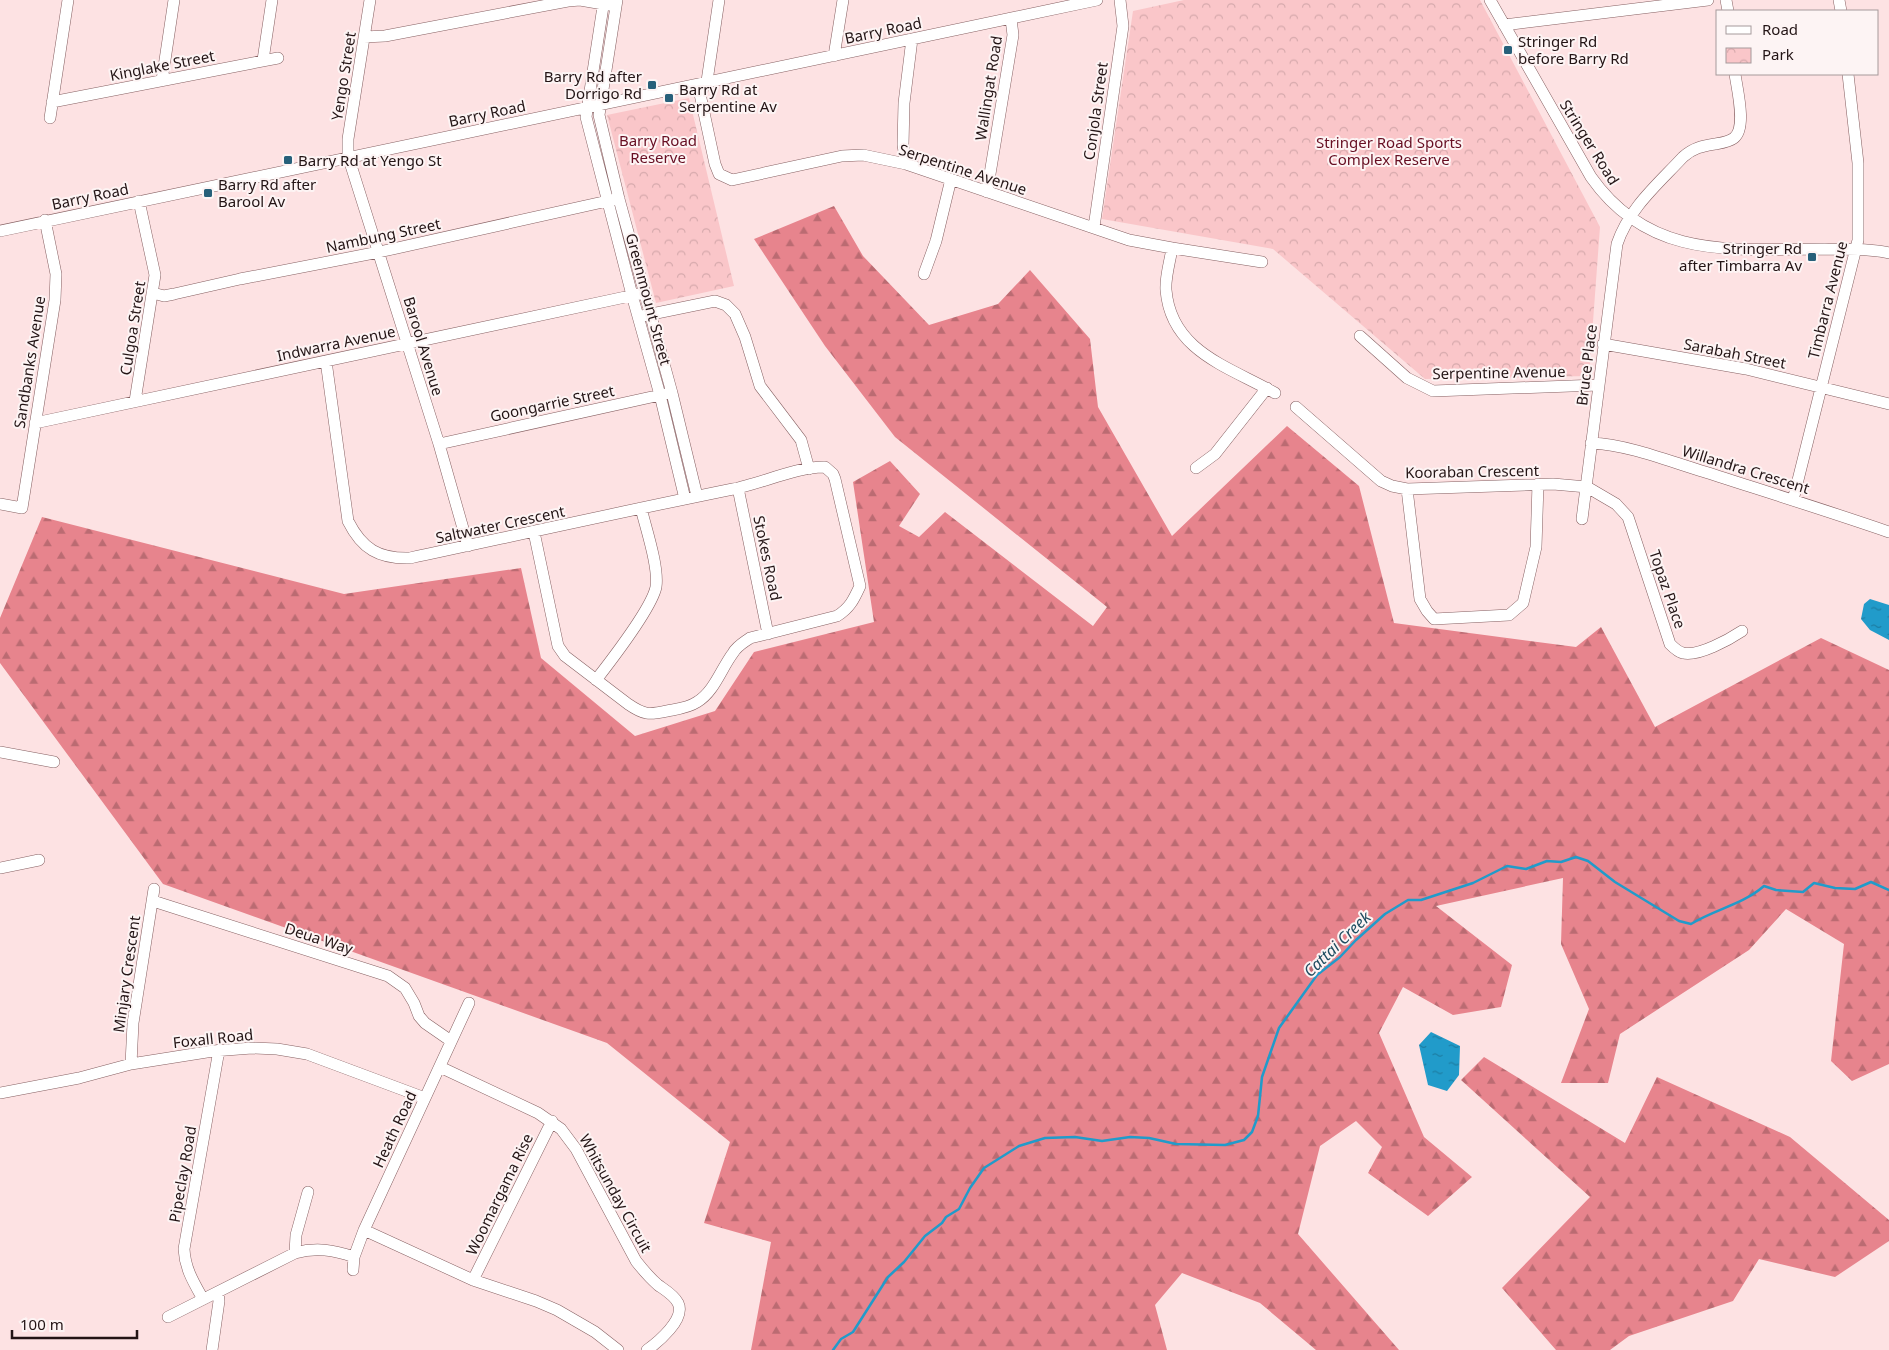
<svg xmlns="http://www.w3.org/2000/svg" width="1889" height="1350" viewBox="0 0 1889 1350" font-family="'Noto Sans',sans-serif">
  <defs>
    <pattern id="forest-firs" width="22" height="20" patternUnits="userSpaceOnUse" patternTransform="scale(1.25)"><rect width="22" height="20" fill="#e7848d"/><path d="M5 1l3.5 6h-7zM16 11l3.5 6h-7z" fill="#bb6b72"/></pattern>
    <pattern id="park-crowns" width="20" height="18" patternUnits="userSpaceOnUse" patternTransform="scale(1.25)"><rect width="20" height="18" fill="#fac6c9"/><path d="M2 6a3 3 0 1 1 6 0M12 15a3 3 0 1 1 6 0" fill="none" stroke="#d6a9ac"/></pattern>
    <pattern id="water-ripples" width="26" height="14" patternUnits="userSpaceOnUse" patternTransform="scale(1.25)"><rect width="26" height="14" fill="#219bca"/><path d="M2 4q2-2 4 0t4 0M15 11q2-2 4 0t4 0" fill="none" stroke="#1c7da3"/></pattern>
  </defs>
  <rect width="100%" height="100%" fill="#fde2e3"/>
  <path fill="url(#forest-firs)" d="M834,206l29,50 66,69 69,-21 32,-34 60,69 8,68 74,129 115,-110 72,60 35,137 182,24 25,-20 54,100 166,-89 68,32v394l-37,17 -21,-20 13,-117 -58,-35 -37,41 -129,84 -12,49h-47l28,-74 -28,-65 2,-66 -127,28 76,59 -11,42 -48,8 -50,-28 -24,46 45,104 48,40 -44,39 -60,-43 14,-26 -26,-26 -36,25 -22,88 101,116h-83l-56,-47 -78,-30 -27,32 12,45h-416l20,-108 -67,-19 26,-81 -123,-99 -444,-159 -163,-221v-45l42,-101 302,77 177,-26 20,90 94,78 80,-25 39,-59 120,-30 -21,-140 37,-21 30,33 -21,32 20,11 26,-25 148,114 14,-19 -212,-170 -70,-91 -71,-107z
    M1484,1057l141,86 32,-66 133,60 99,83v21l-54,36 -76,-18 -26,42 -104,35 -19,14h-54l-54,-62 88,-91 -129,-117z"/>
  <path fill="url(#park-crowns)" d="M1184,0h296l120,227 -11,149 -164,3 -152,-130 -171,-30 31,-208z
    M689,98l45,188 -78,17 -49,-188z"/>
  <path fill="url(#water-ripples)" d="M1870,599l19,6v35l-19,-10 -9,-11 3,-15z
    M1431,1032l29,14 -1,29 -12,16 -19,-6 -9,-40z"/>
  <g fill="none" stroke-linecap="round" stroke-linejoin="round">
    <path stroke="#219bca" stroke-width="2.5" d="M833,1350l8,-11 12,-7 35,-55 16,-15 21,-26 17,-13 4,-6 13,-8 11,-21 14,-20 35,-22 26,-8 30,-1 27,4 28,-4 19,1 27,6 49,1 19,-5 8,-8 6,-16 4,-39 17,-49 38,-53 23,-18 16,-17 29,-26 23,-14h13l52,-17 34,-17 19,3 21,-8 14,1 15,-5 12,4 27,21 64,39 12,3c24,-15 51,-19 73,-38l12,4 27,2 11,-9 21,5 20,1 16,-7 18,8"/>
    <defs>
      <path id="minor" d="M370,0l-22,139v17l91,288 29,102
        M604,0l-18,117 46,178 28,100 25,104
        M617,0l-18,115 20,84 53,194 25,103
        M719,0l-12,81 -7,13 15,70 4,10 13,6 110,-24 21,-1 43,9 223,76 43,8 90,14
        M1490,0l101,177c59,84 143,72 234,72 21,1 43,-1 64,4
        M1726,0l2,11
        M1839,0l2,11
        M1504,25l204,-25
        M364,37l21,-1 183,-35 12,-1 29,5
        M834,56l9,-56
        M263,60l9,-60
        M162,80l12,-80
        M52,102l226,-44
        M50,118l18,-118
        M906,164l-3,-19 1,-42 8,-64
        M987,192l26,-157 -2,-16
        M1094,227l29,-201 -3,-26
        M0,231l1097,-231
        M1172,248c-2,14 -7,29 -6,42 5,62 64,77 109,103
        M924,274l12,-33 15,-62
        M153,293l11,3 10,-2 66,-15 139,-27 233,-52
        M642,316l73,-15 11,4 9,9 10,23 15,49 41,54 8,29
        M1360,336l47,42 26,13 165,-6
        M1603,344l143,25 143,35
        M326,361l22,160c14,28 31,38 62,37 107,-23 215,-47 323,-69 26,-5 67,-23 92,-22l8,7 2,5 25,107c-6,13 -10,22 -23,30l-87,22c-7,5 -13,8 -17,15 -12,16 -19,39 -36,49 -9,6 -20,7 -30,9 -18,4 -23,4 -39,-7l-63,-48 -7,-10 -24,-114
        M135,401l20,-126 -16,-74
        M1296,407l85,74 11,5 15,3 146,-5 34,3 29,17 12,13 42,127c4,4 8,8 13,9 15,4 47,-14 59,-22
        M35,423l609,-130
        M1591,443c39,2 77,18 114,29 62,20 123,39 184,60
        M439,444l226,-50
        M1196,468l19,-14 52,-66
        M738,488l30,146
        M1407,489l13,110 7,12 7,8 75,-4 14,-12 13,-56 2,-63
        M1793,500l65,-260v-77l-10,-89
        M0,504l22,4 33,-208 1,-26 -11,-54
        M1582,519l35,-275c12,-36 41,-60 66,-87 10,-9 19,-11 32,-13 6,-1 14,-2 19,-6 13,-10 3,-49 1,-64
        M596,680c14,-18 56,-73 60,-93 3,-20 -10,-58 -15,-79
        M0,752l54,10
        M0,868l39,-8
        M153,901l235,75 17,12 9,15 5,13 6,7 26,18
        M131,1064l2,-41 21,-134
        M440,1067l98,46 23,16 15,20 60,112c7,9 14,17 22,24 7,5 16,10 20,18 8,16 -20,39 -31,47
        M0,1093l79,-15 52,-14 82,-13 39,-3 25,1 30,5 118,44
        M364,1230l109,50 63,21 21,9 38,22 23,18
        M295,1253l1,-18 12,-43
        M353,1270l1,-13 10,-27 105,-227
        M473,1280l79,-159
        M203,1299c-9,-16 -18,-30 -19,-50l35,-199
        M168,1317l127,-64c21,-6 39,-3 59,4
        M212,1350l7,-49 -1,-9"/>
    </defs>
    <use href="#minor" stroke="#866062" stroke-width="12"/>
    <use href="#minor" stroke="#fff" stroke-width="11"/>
  </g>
  <g fill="#27607a" stroke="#fdf4f4" stroke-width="2">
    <rect x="1503" y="45" width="10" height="10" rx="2.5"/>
    <rect x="647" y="80" width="10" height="10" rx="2.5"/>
    <rect x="664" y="93" width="10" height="10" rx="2.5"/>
    <rect x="283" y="155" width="10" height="10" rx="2.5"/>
    <rect x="203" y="188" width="10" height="10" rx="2.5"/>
    <rect x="1807" y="252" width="10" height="10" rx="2.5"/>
  </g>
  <g text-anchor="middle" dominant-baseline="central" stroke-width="4" stroke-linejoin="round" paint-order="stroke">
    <g font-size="15" fill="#231415" stroke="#fdf4f4">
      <text transform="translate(883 30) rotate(-12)">Barry Road</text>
      <text transform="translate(162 65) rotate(-11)">Kinglake Street</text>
      <text transform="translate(343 76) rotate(-81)">Yengo Street</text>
      <text transform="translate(988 88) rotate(-81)">Wallingat Road</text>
      <text transform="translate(1095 111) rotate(-82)">Conjola Street</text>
      <text transform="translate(487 113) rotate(-12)">Barry Road</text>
      <text transform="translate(1590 142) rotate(58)">Stringer Road</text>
      <text transform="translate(963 169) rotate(18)">Serpentine Avenue</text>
      <text transform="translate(90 196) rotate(-12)">Barry Road</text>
      <text transform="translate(383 235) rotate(-12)">Nambung Street</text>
      <text transform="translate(649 299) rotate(75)">Greenmount Street</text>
      <text transform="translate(1827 300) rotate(-76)">Timbarra Avenue</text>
      <text transform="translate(132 328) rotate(-81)">Culgoa Street</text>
      <text transform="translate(336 343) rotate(-12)">Indwarra Avenue</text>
      <text transform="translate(424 346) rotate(73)">Barool Avenue</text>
      <text transform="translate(1735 353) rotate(11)">Sarabah Street</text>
      <text transform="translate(29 362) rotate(-81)">Sandbanks Avenue</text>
      <text transform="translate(1586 365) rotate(-83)">Bruce Place</text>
      <text transform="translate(1499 372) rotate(-1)">Serpentine Avenue</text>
      <text transform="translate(552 403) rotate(-12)">Goongarrie Street</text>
      <text transform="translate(1746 469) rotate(17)">Willandra Crescent</text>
      <text transform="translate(1472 471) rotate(-1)">Kooraban Crescent</text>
      <text transform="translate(500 524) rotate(-12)">Saltwater Crescent</text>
      <text transform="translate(768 558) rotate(78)">Stokes Road</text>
      <text transform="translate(1668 589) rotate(71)">Topaz Place</text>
      <text transform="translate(319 938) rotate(18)">Deua Way</text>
      <text transform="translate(126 974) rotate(-82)">Minjary Crescent</text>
      <text transform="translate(213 1038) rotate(-6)">Foxall Road</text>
      <text transform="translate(394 1129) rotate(-65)">Heath Road</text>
      <text transform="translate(182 1174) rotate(-80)">Pipeclay Road</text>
      <text transform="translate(616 1193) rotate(61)">Whitsunday Circuit</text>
      <text transform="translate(499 1194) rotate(-64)">Woomargama Rise</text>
    </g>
    <g font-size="15" fill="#231415" stroke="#fdf4f4" text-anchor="start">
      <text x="1518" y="41">Stringer Rd<tspan x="1518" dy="17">before Barry Rd</tspan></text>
      <text x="642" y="76" text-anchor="end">Barry Rd after<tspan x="642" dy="17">Dorrigo Rd</tspan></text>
      <text x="679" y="89">Barry Rd at<tspan x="679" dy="17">Serpentine Av</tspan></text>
      <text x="298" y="160">Barry Rd at Yengo St</text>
      <text x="218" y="184">Barry Rd after<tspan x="218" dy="17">Barool Av</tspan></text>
      <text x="1802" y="248" text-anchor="end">Stringer Rd<tspan x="1802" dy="17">after Timbarra Av</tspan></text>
    </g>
    <g font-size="15" fill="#670e22" stroke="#fdf4f4">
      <text x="658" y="140">Barry Road<tspan x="658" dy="17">Reserve</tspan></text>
      <text x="1389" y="142">Stringer Road Sports<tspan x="1389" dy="17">Complex Reserve</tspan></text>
    </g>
    <g font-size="16" font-style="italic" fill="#1f4d61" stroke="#fdf4f4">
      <text transform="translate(1337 944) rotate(-44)">Cattai Creek</text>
    </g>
  </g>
  <rect x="1716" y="10" width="162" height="65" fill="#fdf4f4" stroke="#a69a9b"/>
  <rect x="1726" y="26" width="25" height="8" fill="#ffffff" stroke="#a69a9b"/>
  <text x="1762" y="35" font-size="15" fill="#231415">Road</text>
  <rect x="1726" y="48" width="25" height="15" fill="url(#park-crowns)" stroke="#a69a9b"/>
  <text x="1762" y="60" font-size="15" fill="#231415">Park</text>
  <path d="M12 1330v8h125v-8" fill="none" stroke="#231415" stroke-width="2.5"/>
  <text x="20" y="1330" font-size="15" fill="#231415" stroke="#fdf4f4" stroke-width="4" paint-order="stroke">100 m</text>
</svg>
